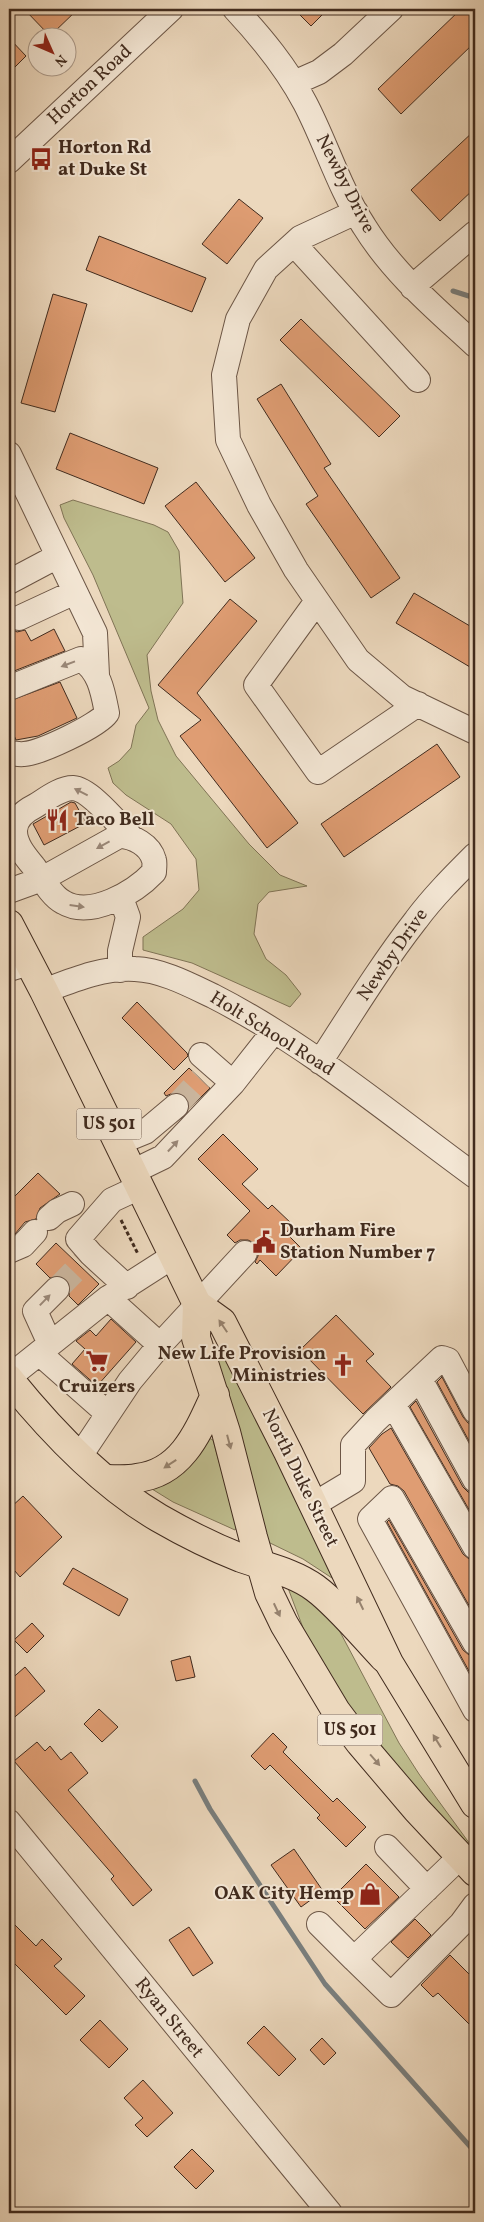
<svg xmlns="http://www.w3.org/2000/svg" width="484" height="2222" viewBox="0 0 484 2222" font-family="Vollkorn,serif">
  <rect width="100%" height="100%" fill="#ecd8bd"/>
  <filter id="stains"><feTurbulence type="fractalNoise" baseFrequency=".004" numOctaves="4"/><feColorMatrix values="0 0 0 0 .2 0 0 0 0 .09 0 0 0 0 .02 0 0 0 .5 -.17"/></filter>
  <radialGradient id="worn" r=".72"><stop offset=".6" stop-color="#630" stop-opacity="0"/><stop offset="1" stop-color="#630" stop-opacity=".3"/></radialGradient>
  <path fill="#bebc8d" stroke="#807456" d="M73,500l81,25 14,7 11,19 4,52 -36,52 4,36 7,29 18,36 73,88 31,31 27,11 -38,6 -11,12 -4,30 12,25 20,16 15,19 -11,13 -98,-44 -49,-13v-13l40,-28 16,-19 -3,-31 -25,-35 -45,-29 -13,-12 -5,-15 11,-7 12,-13 5,-23 13,-17 -56,-133 -29,-57 -4,-13z
    M226,1354l107,222 -1,2 -29,-19 -35,-17 -52,-184z
    M209,1438l4,2 24,87 -2,3 -62,-28 -21,-13z
    M288,1588c21,10 36,25 51,42l60,113 20,31 56,77 -1,1 -110,-120 -56,-91z"/>
  <g fill="none" stroke-linecap="round" stroke-linejoin="round">
    <path stroke="#797e7d" stroke-width="5" d="M453,291l22,7
      M195,1781l15,28 115,175 150,168"/>
  </g>
  <path fill="#df9d73" stroke="#412b1e" d="M24,9h54l-28,27z
    M294,9h34l-17,17z
    M461,9h14v33l-74,72 -23,-25z
    M9,38l17,18 -17,17z
    M475,130v58l-35,33 -29,-31z
    M239,199l24,19 -36,46 -25,-20z
    M99,236l107,42 -14,34 -106,-42z
    M53,294l34,10 -32,108 -34,-9z
    M301,319l99,97 -21,21 -99,-97z
    M281,384l50,80 -7,4 76,110 -29,20 -65,-94 12,-8 -61,-97z
    M70,433l88,35 -14,36 -88,-35z
    M196,482l59,76 -30,24 -60,-76z
    M414,593l61,36v41l-79,-47z
    M230,599l27,22 -60,72 101,130 -31,25 -87,-112 21,-16 -43,-35z
    M9,627l8,5 8,-2 6,11 23,-12 11,22 -56,22z
    M60,682l17,36 -39,18 -22,4 -7,-16v-23z
    M437,744l23,33 -116,80 -23,-33z
    M71,802l4,1 11,20 -42,22 -11,-21z
    M137,1002l50,51 1,3 -14,14 -52,-52z
    M189,1068l21,20 -21,21 -2,-11 -6,-5h-8l-7,3 -2,-3z
    M223,1134l35,35 -16,15 26,25 4,-4 21,20 -7,8 16,16 -26,27 -16,-16 -3,4 -2,-2 3,-6v-7l-4,-6 -6,-3h-8l-5,3 -8,-8 23,-24 -52,-52z
    M38,1173l22,21 -20,14 -4,11 -11,3 -10,12 -6,2v-34z
    M56,1243l43,41 -21,21 -9,-9 1,-10 -4,-7 -6,-3 -10,2 -14,-14z
    M336,1315l38,39 -8,7 25,26 -28,27 -63,-64z
    M111,1319l25,23 -39,44 -25,-22 13,-15 -9,-8 14,-11 6,6z
    M442,1377l21,40 5,6 7,2v27l-38,-70z
    M416,1401l47,86 5,5 7,2v26l-65,-113z
    M391,1428l72,126 6,5 6,2v55l-71,-125 -6,-5 -8,-2 -21,-36 13,-14z
    M23,1496l39,41 -42,40 -11,-13v-55z
    M389,1520l74,130 6,5 6,2v25l-88,-160z
    M73,1568l55,31 -9,17 -56,-32z
    M32,1623l12,13 -17,17 -13,-13z
    M190,1656l5,21 -19,4 -5,-20z
    M25,1667l20,24 -36,31v-41z
    M99,1709l19,18 -16,15 -18,-18z
    M273,1733l14,14 -4,5 50,50 4,-4 29,29 -20,20 -29,-29 3,-3 -50,-50 -5,5 -14,-14z
    M37,1742l8,9 5,-5 11,14 10,-8 17,21 -20,17 84,100 -19,16 -22,-27 3,-3 -100,-115z
    M294,1849l29,42 -22,16 -30,-42z
    M366,1864l33,33 -34,32 -32,-32z
    M9,1919l27,27 6,-7 20,20 -8,7 31,30 -19,19 -57,-57z
    M415,1919l16,16 -23,23 -17,-16z
    M189,1927l24,36 -20,13 -24,-36z
    M450,1955l25,25v50l-37,-37 -5,4 -12,-12z
    M100,2020l28,29 -19,19 -29,-28z
    M264,2026l32,33 -17,17 -32,-33z
    M322,2038l14,15 -12,12 -14,-15z
    M143,2080l30,33 -26,24 -12,-12 8,-7 -19,-20z
    M192,2149l22,22 -18,18 -22,-22z"/>
  <g fill="none" stroke-linecap="round" stroke-linejoin="round">
    <path stroke="#cab59d" stroke-width="24" stroke-dasharray="24 12" stroke-linecap="butt" d="M176,1106l25,-27
      M57,1289l34,-35"/>
    <defs>
      <path id="minor" d="M235,9c27,29 51,58 70,94 21,40 34,85 59,123 29,47 71,82 111,119
        M294,83l25,-11 24,-18 48,-45
        M9,161l162,-152
        M356,212l-56,26 -34,31 -28,50 -14,56 4,65 31,65 37,65 62,90 44,37 73,35
        M294,244l124,136
        M412,287l63,-54
        M9,454l86,179 2,42
        M9,582l49,-26
        M317,601l-61,84 62,87 100,-68
        M19,618l56,-26
        M9,688l72,-29c19,12 22,34 26,54 -9,13 -67,40 -83,41 -5,1 -10,-1 -15,-1
        M9,891l33,-12 77,-43c14,0 31,9 35,24 1,3 0,9 0,12 -19,20 -63,47 -91,30 -12,-6 -21,-24 -29,-35 -8,-10 -19,-22 -19,-36 0,-12 10,-20 20,-25 10,-6 25,-18 38,-18 17,1 45,36 57,48
        M9,969l20,-6
        M120,970v-19l8,-34 -7,-19
        M44,991c29,-11 60,-24 91,-22 27,1 55,16 78,27 94,48 177,118 262,180
        M201,1055l32,28
        M320,1062c31,-48 61,-97 96,-142 17,-23 38,-44 59,-65
        M118,1143l27,-11 31,-26
        M132,1172l31,-15 70,-74 41,-52
        M49,1218l8,-7 15,-7
        M9,1251l14,-6 12,-13
        M127,1287l-36,-33 -13,-15 34,-39 28,-13
        M108,1298l52,47
        M50,1344l-15,-33 22,-22
        M39,1353l68,60
        M9,1377l99,-79 67,-43
        M420,1379l55,101
        M393,1404l82,143
        M80,1456l50,-75 30,-36 85,-92
        M313,1505l40,-24v-36l23,-25 66,-62 6,2 27,51
        M475,1643l-83,-145 -22,21 105,191
        M9,1822l321,391
        M387,1847l40,42
        M319,1924l35,35 106,-102
        M354,1959l37,36 70,-71 14,-19"/>
      <path id="major" d="M9,1379c42,52 92,105 150,139 26,15 54,29 82,40 25,9 52,14 74,30 23,17 49,49 69,70"/>
      <path id="highway" d="M9,924l35,67 153,313 -1,34 30,94 27,105 16,56 15,31 52,87 24,32 57,67 58,62
        M197,1304l25,18 66,130 101,211 86,141
        M106,1479c10,0 21,1 31,-1 45,-5 61,-46 78,-83"/>
    </defs>
    <use href="#minor" stroke="#6c5646" stroke-width="26"/>
    <use href="#major" stroke="#412b1e" stroke-width="30"/>
    <use href="#highway" stroke="#412b1e" stroke-width="30"/>
    <path stroke="#412b1e" stroke-width="3" stroke-dasharray="4 2.5" stroke-linecap="butt" d="M121,1220l17,34"/>
    <use href="#minor" stroke="#f3e6d4" stroke-width="24"/>
    <use href="#major" stroke="#ecd8bd" stroke-width="28"/>
    <use href="#highway" stroke="#ecd8bd" stroke-width="28"/>
  </g>
  <defs><path id="oneway-solid" d="M-6-.8H1V-3.2L6.5 0L1 3.2V.8H-6Z" transform="scale(1.25)"/></defs>
  <g fill="#9a8879">
    <use href="#oneway-solid" transform="translate(68 664) rotate(159)"/>
    <use href="#oneway-solid" transform="translate(81 792) rotate(-153)"/>
    <use href="#oneway-solid" transform="translate(103 845) rotate(151)"/>
    <use href="#oneway-solid" transform="translate(77 906) rotate(8)"/>
    <use href="#oneway-solid" transform="translate(173 1146) rotate(-47)"/>
    <use href="#oneway-solid" transform="translate(45 1300) rotate(-46)"/>
  </g>
  <g fill="#96826e">
    <use href="#oneway-solid" transform="translate(223 1326) rotate(-124)"/>
    <use href="#oneway-solid" transform="translate(229 1442) rotate(75)"/>
    <use href="#oneway-solid" transform="translate(170 1464) rotate(147)"/>
    <use href="#oneway-solid" transform="translate(360 1603) rotate(-116)"/>
    <use href="#oneway-solid" transform="translate(277 1610) rotate(65)"/>
    <use href="#oneway-solid" transform="translate(437 1741) rotate(-122)"/>
    <use href="#oneway-solid" transform="translate(375 1760) rotate(49)"/>
  </g>
  <defs>
    <symbol id="bus-bare" viewBox="-9 -9 18 18"><path d="M-5-6H5V4H4V6H2V4H-2V6H-4V4H-5ZM-3.5-4V0h7V-4ZM-3.5 1.2v1.5H-2V1.2ZM2 1.2v1.5H3.5V1.2Z" fill="#8f2418" stroke="#f3e6d4" stroke-width="2.5" paint-order="stroke"/></symbol>
    <symbol id="restaurant-bare" viewBox="-9 -9 18 18"><path d="M-5-6h1v4h1v-4h1v4h1v-4h1v5L-1.5 .5V6h-2V.5L-5-1ZM5-6V6H3V1.5H1.5Q1.5-4 5-6Z" fill="#8f2418" stroke="#f3e6d4" stroke-width="2.5" paint-order="stroke"/></symbol>
    <symbol id="civic-bare" viewBox="-9 -9 18 18"><path d="M-.6-6.5H3V-4.5H.6V-3L4-1V1h2V6H-6V1h2V-1L-.6-3ZM-1.2 2.5V6h2.4V2.5Z" fill="#8f2418" stroke="#f3e6d4" stroke-width="2.5" paint-order="stroke"/></symbol>
    <symbol id="supermarket-bare" viewBox="-9 -9 18 18"><path d="M-6-5.5h2.5l.6 2H6L4.5 2H-2.5L-4.4-4H-6ZM-1.5 3.2a1.3 1.3 0 1 0 .1 0ZM3 3.2a1.3 1.3 0 1 0 .1 0Z" fill="#8f2418" stroke="#f3e6d4" stroke-width="2.5" paint-order="stroke"/></symbol>
    <symbol id="church-bare" viewBox="-9 -9 18 18"><path d="M-1.2-6h2.4v3.5h3.3v2.4h-3.3V6h-2.4V-.1h-3.3v-2.4h3.3Z" fill="#8f2418" stroke="#f3e6d4" stroke-width="2.5" paint-order="stroke"/></symbol>
    <symbol id="shop-bare" viewBox="-9 -9 18 18"><path d="M-5-2.5h2.3a2.7 3.5 0 0 1 5.4 0H5L5.5 6h-11ZM-1.5-2.5h3a1.5 2.3 0 0 0-3 0Z" fill="#8f2418" stroke="#f3e6d4" stroke-width="2.5" paint-order="stroke"/></symbol>
  </defs>
  <g fill-rule="evenodd">
    <use href="#bus-bare" x="25" y="143" width="32" height="32"/>
    <use href="#restaurant-bare" x="41" y="804" width="32" height="32"/>
    <use href="#civic-bare" x="248" y="1226" width="32" height="32"/>
    <use href="#supermarket-bare" x="81" y="1345" width="32" height="32"/>
    <use href="#church-bare" x="327" y="1349" width="32" height="32"/>
    <use href="#shop-bare" x="354" y="1878" width="32" height="32"/>
  </g>
  <g text-anchor="middle" dominant-baseline="central" stroke-width="4" stroke-linejoin="round" paint-order="stroke">
    <g fill="#f3e6d4" stroke="#766355" stroke-width="1">
      <rect x="76.5" y="1108.5" width="65" height="31" rx="4"/>
      <rect x="317.5" y="1714.5" width="65" height="31" rx="4"/>
    </g>
    <g font-size="18" font-weight="bold" fill="#412b1e">
      <text x="109" y="1124">US 501</text>
      <text x="350" y="1730">US 501</text>
    </g>
    <g font-size="19" fill="#412b1e" stroke="#f3e6d4">
      <text transform="translate(90 85) rotate(-43)">Horton Road</text>
      <text transform="translate(345 184) rotate(63)">Newby Drive</text>
      <text transform="translate(393 955) rotate(-55)">Newby Drive</text>
      <text transform="translate(272 1034) rotate(32)">Holt School Road</text>
      <text transform="translate(300 1478) rotate(64)">North Duke Street</text>
      <text transform="translate(169 2018) rotate(51)">Ryan Street</text>
    </g>
    <g font-size="19" font-weight="bold" fill="#412b1e" stroke="#f3e6d4" text-anchor="start">
      <text x="58" y="148">Horton Rd<tspan x="58" dy="22">at Duke St</tspan></text>
      <text x="74" y="820">Taco Bell</text>
      <text x="280" y="1231">Durham Fire<tspan x="280" dy="22">Station Number 7</tspan></text>
      <text x="326" y="1354" text-anchor="end">New Life Provision<tspan x="326" dy="22">Ministries</tspan></text>
      <text x="97" y="1387" text-anchor="middle">Cruizers</text>
      <text x="354" y="1894" text-anchor="end">OAK City Hemp</text>
    </g>
  </g>
  <rect width="484" height="2222" fill="none" stroke="#ecd8bd" stroke-width="30"/>
  <rect x="10" y="10" width="464" height="2202" fill="none" stroke="#412b1e" stroke-width="2.5"/>
  <rect x="15" y="15" width="454" height="2192" fill="none" stroke="#412b1e"/>
  <g transform="translate(52 52) rotate(135)"><circle r="24" fill="#f3e6d4" stroke="#ac9b8b"/>
  <path d="M0-4L9 19L0 12L-9 19Z" fill="#8f2418"/>
  <text y="-8" font-size="14" font-weight="bold" text-anchor="middle" fill="#412b1e">N</text>
  </g>
  <rect width="100%" height="100%" filter="url(#stains)"/>
  <rect width="100%" height="100%" fill="url(#worn)"/>
</svg>
